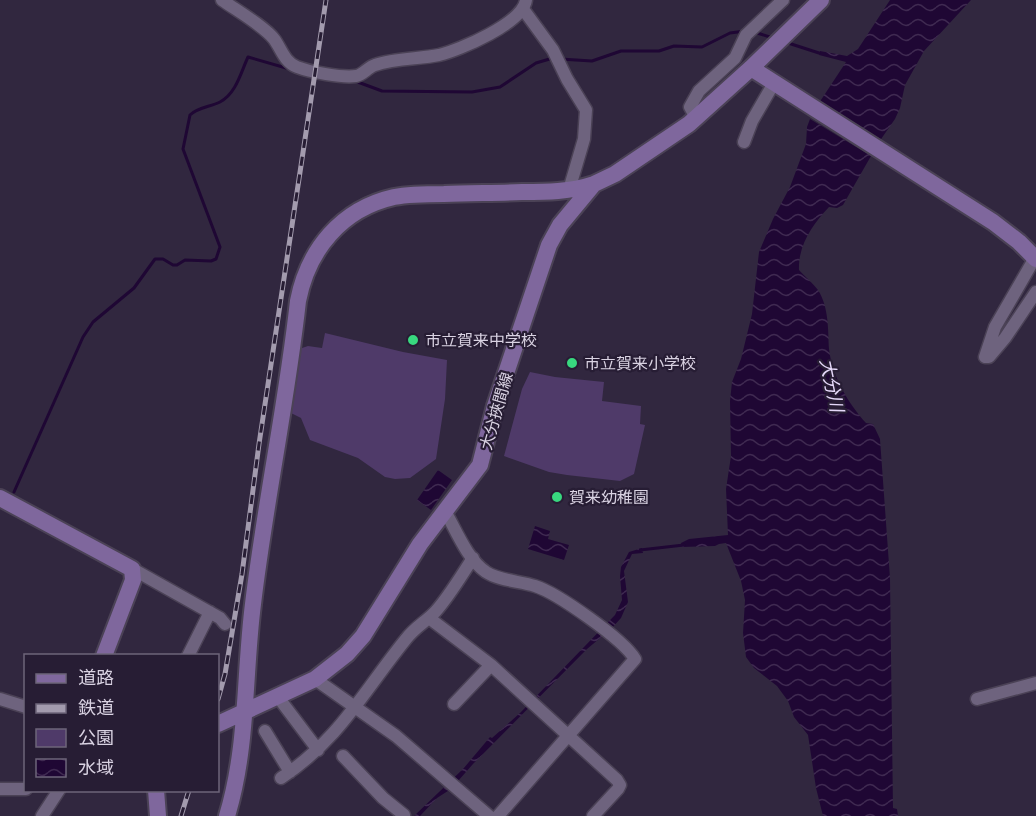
<svg xmlns="http://www.w3.org/2000/svg" width="1036" height="816" viewBox="0 0 1036 816" font-family="'Archivo Narrow','Noto Sans JP',sans-serif">
  <defs>
    <pattern id="water-waves" width="16" height="10" patternUnits="userSpaceOnUse" patternTransform="scale(1.5)"><rect width="16" height="10" fill="#1f0734"/><path d="M0 5q4-4 8 0t8 0" fill="none" stroke="#3f2a51"/></pattern>
  </defs>
  <rect width="100%" height="100%" fill="#31273f"/>
  <path fill="#4f3a69" d="M325,333l78,19 44,8 -2,39 -9,60 -26,19 -15,1 -10,-2 -27,-19 -48,-18 -9,-22 -10,-5 8,-64 9,-3 14,2z
    M530,372l25,5 49,5 -2,19 39,5 -1,18 5,1 -11,49 -14,7 -53,-6 -18,-3 -45,-16 18,-67z"/>
  <path fill="url(#water-waves)" d="M890,0h81l-47,51 -19,34 -5,23 -5,11 -16,23 -60,-39 27,-41 -27,-7 1,-4 27,5 11,-7z
    M810,119l61,37 -28,49 -6,3 -8,-1c-16,17 -31,38 -30,63 6,7 14,13 19,20 11,17 10,40 11,59 3,27 19,54 37,74l7,1 7,15 10,139 3,230 4,1 1,7h-75l-7,-28 -8,-53 -14,-18 -6,-16 -11,-15 -23,-18 -8,-11 -3,-24 2,-33 -4,-19 -15,-38 -7,1 -4,2 -33,1 -1,-4 8,-4 39,-4 -2,-46 5,-33 -1,-55 2,-19 9,-23 11,-45 7,-62 14,-33 17,-32 16,-43 1,-17z
    M438,470l14,10 -21,30 -14,-10z
    M535,526l15,5 -2,8 21,6 -5,15 -36,-11z
    M642,548l1,5 -11,1 -8,17 4,31 -7,16 -10,11 -24,20 -114,115 -22,25 -14,9 -17,18h-6l49,-47 27,-32 2,1 28,-25 95,-98 7,-15 -2,-24 1,-9 8,-15z"/>
  <g fill="none" stroke-linecap="round" stroke-linejoin="round">
    <path stroke="#1f0734" stroke-width="3" d="M754,32l19,6
      M785,42l34,11
      M560,59l32,2 29,-10h38l15,-5 28,1 28,-14 15,-2
      M355,81l27,10 90,1 28,-5 36,-24 17,-5
      M14,492l69,-155 10,-15 41,-34 21,-29h8l10,6h4l8,-5 26,1 5,-2 4,-12 -37,-98 7,-34c8,-8 20,-8 30,-13 16,-8 21,-30 28,-45l45,13
      M640,550l44,-5"/>
    <defs>
      <path id="street" d="M222,0c14,10 42,26 52,39 7,9 10,23 23,28 13,5 45,11 59,9 7,-1 12,-9 19,-11 20,-7 44,-6 64,-10 21,-5 84,-32 87,-55
        M523,9l30,41 14,29 19,31 -2,29 -15,51
        M696,118l-6,-11 9,-16 36,-33 11,-23 37,-35
        M744,142l8,-21 22,-38
        M1036,256l-41,71 -10,30h4l16,-19 31,-46
        M445,511c11,19 22,48 41,61 14,9 34,9 49,14 22,7 88,53 100,73l-137,157
        M129,567l91,51 5,6
        M429,618l62,47 126,115 3,5 -2,4 -25,27
        M188,656l22,-44
        M315,679l81,57 93,80
        M278,697l40,53
        M0,699l26,8
        M977,699l59,-16
        M454,704l37,-39
        M265,731l25,41
        M343,756l40,42 21,17
        M281,778c59,-39 82,-86 125,-139 9,-12 21,-18 30,-28 14,-16 25,-35 37,-53
        M0,789h26
        M42,816l17,-26"/>
      <path id="secondary" d="M751,68l242,154 26,20 17,17
        M0,498l132,71 1,11 -29,76
        M218,724l97,-45 32,-25 16,-18 57,-92 60,-79 15,-59 54,-161 11,-20 34,-41 21,-10 74,-50 62,-56 70,-68
        M156,790l2,26
        M227,816c21,-69 17,-141 26,-212 12,-101 34,-202 45,-303 10,-51 43,-92 96,-104 16,-3 33,-3 50,-3 26,-1 52,-1 78,-2 24,0 48,0 72,-8"/>
    </defs>
    <use href="#street" stroke="#4b4256" stroke-width="15"/>
    <use href="#secondary" stroke="#4b4256" stroke-width="20"/>
    <use href="#street" stroke="#6e637e" stroke-width="12"/>
    <use href="#secondary" stroke="#7f679d" stroke-width="16"/>
    <defs>
      <path id="rail" d="M218,699l7,-25 17,-100 17,-130 67,-444
        M181,816l8,-26"/>
    </defs>
    <use href="#rail" stroke="#a39bae" stroke-width="5"/>
    <use href="#rail" stroke="#271d34" stroke-width="3" stroke-dasharray="9" stroke-linecap="butt"/>
  </g>
  <g fill="#38d87f" stroke="#271d34" stroke-width="2">
    <circle cx="413" cy="340" r="6"/>
    <circle cx="572" cy="363" r="6"/>
    <circle cx="557" cy="497" r="6"/>
  </g>
  <g text-anchor="middle" dominant-baseline="central" stroke-width="4.5" stroke-linejoin="round" paint-order="stroke">
    <g font-size="16" fill="#d9d2e2" stroke="#271d34" text-anchor="start">
      <text x="425" y="340">市立賀来中学校</text>
      <text x="584" y="363">市立賀来小学校</text>
      <text x="569" y="497">賀来幼稚園</text>
    </g>
    <g font-size="16" fill="#d9d2e2" stroke="#271d34">
      <text transform="translate(496 411) rotate(-74)">大分挾間線</text>
    </g>
    <g font-size="18" font-style="italic" fill="#e5d8f9" stroke="#271d34">
      <text transform="translate(832 385) rotate(78)">大分川</text>
    </g>
  </g>
  <rect x="24" y="654" width="195" height="138" fill="#271d34" stroke="#6e657a" stroke-width="1.5"/>
  <rect x="36" y="674" width="30" height="9" fill="#7f679d" stroke="#6e657a" stroke-width="1.5"/>
  <text x="78" y="684" font-size="18" fill="#d9d2e2">道路</text>
  <rect x="36" y="704" width="30" height="9" fill="#a39bae" stroke="#6e657a" stroke-width="1.5"/>
  <text x="78" y="714" font-size="18" fill="#d9d2e2">鉄道</text>
  <rect x="36" y="729" width="30" height="18" fill="#4f3a69" stroke="#6e657a" stroke-width="1.5"/>
  <text x="78" y="744" font-size="18" fill="#d9d2e2">公園</text>
  <rect x="36" y="759" width="30" height="18" fill="url(#water-waves)" stroke="#6e657a" stroke-width="1.5"/>
  <text x="78" y="774" font-size="18" fill="#d9d2e2">水域</text>
</svg>
